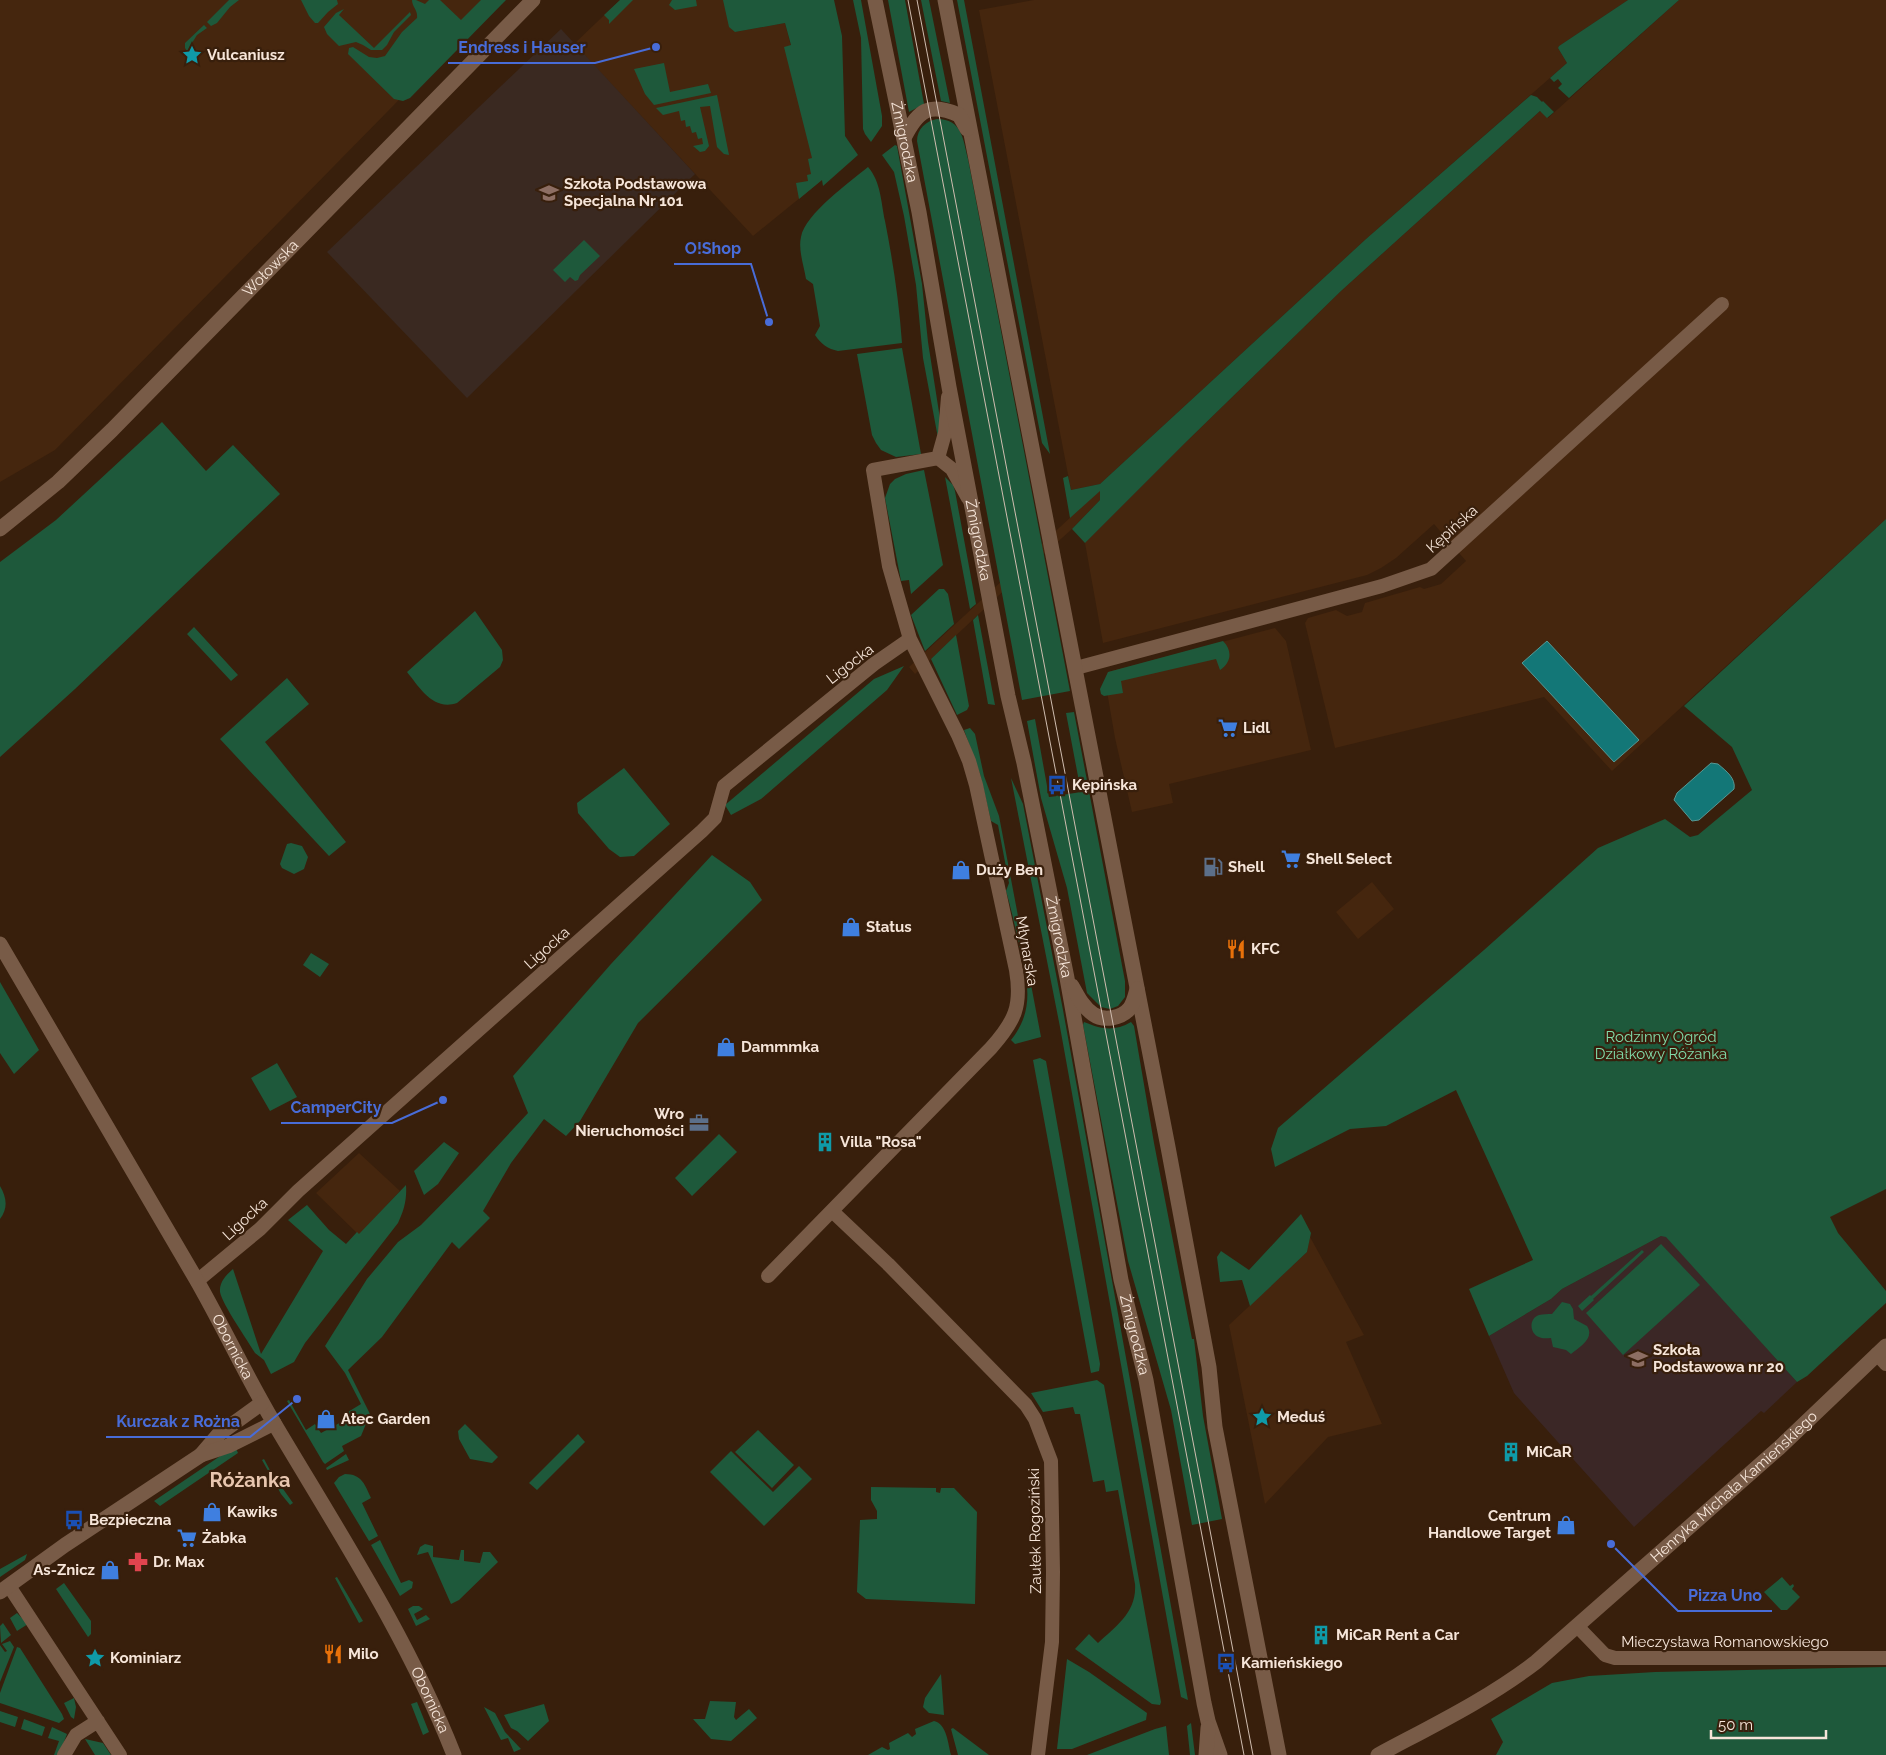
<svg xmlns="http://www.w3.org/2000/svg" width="1886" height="1755" viewBox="0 0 1886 1755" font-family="Raleway,sans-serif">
  <rect width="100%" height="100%" fill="#381f0c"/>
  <path fill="#45260e" d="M0,0h497l-442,450 -55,32z
    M620,0h109l6,32 50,-9 26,101 11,56 -69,56 -179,-192z
    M1034,0h594l-69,46 -1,2 9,15 -201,176 -266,245 -29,6 -92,-480z
    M1679,0h207v519l-274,252 -68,-74 -209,51 -30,-125 3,-5 28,-8 11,6 15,-4 3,-9 55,-16 4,2 17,-5 25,-23 -32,-37 -38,34 -15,10 -14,7 -264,68 -18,-100 100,-100 156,-152 197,-178 3,-2 7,7z
    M1100,490v10l-28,29 -58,52 -99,93 -6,-7z
    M1275,628l11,13 25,109 -142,34 4,19 -41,9 -17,-74 -10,-58 3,-8z
    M1372,882l22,27 -36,30 -22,-27z
    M359,1153l41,38 -41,44 -43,-42z
    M1310,1237l54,98 -18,7 36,82 -54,13 -63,67 -36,-179 78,-73z"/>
  <path fill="#3b2726" d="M1661,1236h5l131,146 -33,31 -3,-2 -127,116 -120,-134 -25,-57 62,-37 11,-10z"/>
  <path fill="#3a2921" d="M561,29l134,145 -228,224 -140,-146z"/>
  <path fill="#1e593b" d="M229,0h10l-9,7 -13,16 -6,3 -4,-4z
    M301,0h36l1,4 -10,8 -10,11h-3l-6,-7z
    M412,0h4l9,4 4,-4h11l21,20 20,-20h25l-96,98 -7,3 -9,-2 -46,-45 1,-6 4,-1 16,10 8,1 8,-2 17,-24 15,-14c1,-8 -5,-11 -5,-18z
    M620,0h13l-24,24v-4l-5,-5z
    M672,0h24l1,6 -22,4 -6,-5z
    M723,0h111l8,36 3,100 13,19 -35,31 -1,-6 -23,19 -3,-16 12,-2 -1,-6 4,-1 -3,-15 4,-1 -28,-111 7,-2 -6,-22 -50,9 -6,-5z
    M853,0h8l21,116v10l-11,16 -6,-8 -2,-5 -2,-91z
    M888,0h17l19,104 -15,8z
    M921,0h8l21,103 -9,-2z
    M957,0h7l86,454 -8,-11z
    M1628,0h51l-110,98 -11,-10 4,-4 -4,-5 -4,3 -4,-4 17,-15 -9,-15 1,-2z
    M344,9l-5,6 35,33 36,-36 1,3 -17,17 -7,13 -5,5h-11l-8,-5 -7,-3 -17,4 -12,-12 -3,-7 12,-14z
    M204,25l3,3 -10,7 -10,16 -2,-3v-5z
    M664,63l6,29 38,-8 3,9 -57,12 -9,-11 -11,-25z
    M717,95l12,60 -5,-1 -7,-7 -7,-41 -10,1 9,39 -4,5 -5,1 -7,-6 10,-2 -1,-6 -4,1 -2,-7 -4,1 -2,-7 -4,1 -1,-7 -4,1 -2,-10 -16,4 -7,-7z
    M1531,95l6,2 5,5 1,-1 11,11 -7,6 -7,-7 -199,180 -156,152 -100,100 -13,-14 28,-29v-9l-30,27 -7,-40 5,-2 3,14 29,-6 266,-245z
    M937,119c25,0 26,20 31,40l102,532 -48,9 -105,-559c0,-12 9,-20 20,-22z
    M895,145l2,1 25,138 6,58 13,83 -3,13 -15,-80 -7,-73 -12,-69 -10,-44 -12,-17z
    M868,167c13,15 13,35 17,54 8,41 14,80 17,122l-64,8c-10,-2 -17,-7 -23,-16l5,-9 -7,-42 -7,-5c-2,-13 -8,-29 -5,-42 4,-23 49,-55 67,-70z
    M584,240l16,16 -20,19 -2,5 -3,1 -5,-4 -5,5 -12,-12z
    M902,348l19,106 -25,3 -15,-7 -5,-7 -4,-8 -15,-81z
    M162,422l44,49 27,-26 47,49 -205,195 -75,68v-195l56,-42z
    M924,470l19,95 -32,29 -2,-14 -8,1 -16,-83 5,-14 5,-5 11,-5z
    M945,477l8,8 2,6 21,113 -6,5z
    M1886,519v670l-56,28 8,16 48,58v12l-79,73 -10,6 -131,-145 -5,-1 -99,53 -11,10 -62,37 -20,-47 64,-29 -77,-170 -70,36 -36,3 -75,38 -4,-18 7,-21 206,-178 114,-102 67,-29 25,18 8,-2 54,-45 -20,-43 -48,-41z
    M939,589h5l4,5 6,30 -29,27 -14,-36z
    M475,611l27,39 1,10 -3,7 -43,36c-24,8 -37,-15 -50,-31z
    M978,615l17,90 -7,-1 -15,-84z
    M194,627l44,48 -7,6 -44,-47z
    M956,635l13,71 -2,4 -10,5 -26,-56z
    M1223,641c10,10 8,22 -3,29l-4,-11 -95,22 2,12 -19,3 -3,-2 -1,-5 8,-17z
    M904,666l-17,24 -126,109 -30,16 -6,-10 149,-126z
    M287,678l22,26 -44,38 81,100 -17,14 -109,-117z
    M1074,712l51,269v16l-7,9 -8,3 -9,-2 -14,-14 -20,-105 -26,-90 -14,-77 8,-2 14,78 32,-5 -15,-79z
    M970,728l5,6 9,42 15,40 42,221 -26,7 -4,-4c25,-31 16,-61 8,-96 -4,-18 -8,-36 -13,-53l3,-8 -11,-58 -7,-4 -11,-47 -16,-44z
    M624,768l46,56 -36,32 -14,1 -11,-8 -31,-36 -1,-10z
    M1011,778l12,26 40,206 125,690 -7,-3 -121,-670z
    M291,843l11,3 6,11 -4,12 -10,5 -12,-6 -2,-4 7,-20z
    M712,855l38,27 12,18 -124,123 -58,98 -14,15 -22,-17 -33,44 -28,48 7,7 -31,31 -7,-7 -70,95 -34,33 22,44 -9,22 -19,10 2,5 -19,13 -2,-2 -36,-61 2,-1 17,30 9,-6 6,9 24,-13 -2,-5 18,-11 -16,-31 -20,-27 42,-67 31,-37 23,-17 57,-58 50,-54 -15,-37 98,-112z
    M311,953l18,11 -9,13 -17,-12z
    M0,982l39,68 -25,24 -14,-21z
    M1084,1022c17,7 30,10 47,0l3,4 20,117 38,196h2l9,77 19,103 -30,6 -21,-115 -43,-149 -45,-236z
    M1040,1058l6,3 54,303 -1,7 -8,2 -58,-313z
    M277,1063l20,34 -27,14 -19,-33z
    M719,1134l18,18 -45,44 -17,-18z
    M444,1142l15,11 -21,31 -14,11 -10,-24z
    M406,1185c1,15 -2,25 -8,38l-93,120 -11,19 -23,12 -7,-14 -9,-7c-7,-12 -33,-49 -35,-61 -1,-10 7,-18 13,-23l28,85 62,-103 -35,-31 19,-15 22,25 17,14 11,-12 2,2z
    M0,1186c7,12 8,22 0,33z
    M1301,1214l10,19 -4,19 -57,54 -8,-26 -22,2 -3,-25 4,-6 28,19z
    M1661,1244l39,41 -77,70 -37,-42z
    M1642,1250l2,2 -51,47 1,1 -12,11 -4,-5 12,-11 1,1z
    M1562,1302l8,2 3,5 1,10 13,7c8,12 -7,21 -16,28l-5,-4 -13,-3 -2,-9c-4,0 -9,1 -12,-1 -10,-4 -10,-19 0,-22 4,-1 9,-1 13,-1z
    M1097,1380l7,5 57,317 -1,3 -8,-1 -77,-55 14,-15 9,9c18,-17 39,-31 37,-59l-17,-94 -12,2 -2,-12 -11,2 -13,-68h-5l-2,-7 -30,5 -12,-19z
    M465,1424l33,33 -6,6 -22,-4 -11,-20 -1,-8z
    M758,1430l36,35 -22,23 -37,-36z
    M578,1434l7,8 -48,48 -8,-7z
    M235,1446l3,7 -78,53 -6,-5z
    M731,1451l42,41 26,-26 13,13 -48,47 -54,-54z
    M346,1454l3,6 -22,10 -1,-2z
    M264,1459l15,28 2,-1 12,17 -3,2 -9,-11 -19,-34z
    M345,1474c17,0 20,11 26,24l-9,5 16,33 -9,5 -35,-58 5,-6z
    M871,1487l65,1v4l4,1 1,-5h13l23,24 -2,92 -109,-5 -9,-7 3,-72 17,-1v-8l-6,-11z
    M380,1540l21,43 8,-3 4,2 -1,6 -12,8 -29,-51z
    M425,1544l8,2v11l26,3 2,-10h3v11l16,2 3,-11h7l8,10 -39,38 -8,4 -23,-52 -11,3 3,-8z
    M27,1554l-2,6 -25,17v-8z
    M337,1577l26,44 -4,2 -24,-45z
    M1782,1577l8,9 3,-2 1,2 -2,3 8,8 -13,13h-6l-17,-18z
    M64,1583l27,38v13l-3,3 -32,-48z
    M413,1606h6l4,3 -9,5 3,6 9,-5 4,4 -14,7 -8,-17z
    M17,1613l11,11 -11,7 -7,-13z
    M3,1623l8,12 -10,8 -1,-17z
    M10,1641l4,6 -14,35v-37l5,7 2,-1 -5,-7z
    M17,1647l3,1 42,66 2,5 -5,4 -59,-20v-10z
    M1067,1659l22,13 58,41 -1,7 -74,29h-15z
    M1886,1667v88h-390l7,-13 -12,-23 61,-36 37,-7 66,-4z
    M941,1674l3,41 -15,-2 -6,-6 2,-9z
    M74,1698l2,9 -2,12 -3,-2 -7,-14z
    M710,1701l26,1 -2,15 2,3 13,-11 8,9 -26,23 -20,-2 -18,-20h12z
    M417,1702l12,30 -6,3 -12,-31z
    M544,1704l5,17 -21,20 -11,-10 -6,-3 -7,-13z
    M484,1707l11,6 10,19 16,17 -7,3 -6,-14 -7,2z
    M0,1711l18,6 -3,10 -15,-5z
    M24,1719l21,8 -3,9 -21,-7z
    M934,1721c13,3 14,23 17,34h-83l14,-8 6,3 2,-1 -1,-6 19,-10 4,4 4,-3 -1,-5z
    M1191,1723l4,32h-5l-3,-29z
    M1166,1726l3,29h-82l68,-26z
    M52,1727l15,7 -8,21h-5l5,-14 -11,-3z
    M953,1728l36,27h-31l-7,-26z
    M85,1739l18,4 8,12h-16z"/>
  <path fill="#137777" stroke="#579894" d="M1547,641l92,99 -25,22 -92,-99z
    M1711,763l7,1c8,7 18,14 16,25l-35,31 -7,1 -18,-21 3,-7z"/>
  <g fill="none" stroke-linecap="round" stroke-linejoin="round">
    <path stroke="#785b47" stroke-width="14" d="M938,458l7,-25 3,-36
      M938,458l14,11 16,29
      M1076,668l306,-82 49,-17 291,-265
      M832,1211l56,53 138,141 9,14 16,42 2,111 -1,70 -14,113
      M768,1276l223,-228c24,-27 31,-42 25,-78l-40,-185 -7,-24 -11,-26 -48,-96 -21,-73 -16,-96 65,-12
      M197,1281l63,-52 38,-38 404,-360 13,-13 9,-32 150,-122 36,-25
      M1877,1354l9,10
      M9,1586l111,169
      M1577,1626l28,29 10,3h271
      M64,1755l12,-20 22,-14"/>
    <g stroke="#785b47" stroke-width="15">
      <path id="s1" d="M875,0l44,212 30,175 59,309 16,67 43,215 54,302 25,100 58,323 4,18 12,34"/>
      <path d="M945,0l223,1147 41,220 6,60 64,328"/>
      <path d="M904,138c14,-28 25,-36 55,-23l8,14"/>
      <path id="s2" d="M0,529l58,-47 54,-52 421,-430"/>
      <path id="s3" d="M0,944c65,111 131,222 196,335 27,47 50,97 78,144 64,108 134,215 180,332"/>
      <path d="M1072,986c6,11 11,21 21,28 11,8 29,4 37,-6 4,-6 5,-12 7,-19"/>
      <path d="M201,1455l18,-21 43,-31"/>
      <path d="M0,1592l65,-47 136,-90 27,-9 46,-23"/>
      <path d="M1206,1755l2,-27"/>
      <path id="s4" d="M1378,1755c54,-29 110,-56 158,-93l243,-214 107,-102"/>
    </g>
    <path stroke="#d0bdb0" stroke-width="1" d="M908,0l336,1755
      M917,0l336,1755"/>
  </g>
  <defs>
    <symbol id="sight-bare" viewBox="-9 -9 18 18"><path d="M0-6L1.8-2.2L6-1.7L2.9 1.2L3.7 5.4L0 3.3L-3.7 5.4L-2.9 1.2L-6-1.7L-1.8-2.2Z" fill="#0f9aa8" stroke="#381f0c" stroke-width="2.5" paint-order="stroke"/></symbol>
    <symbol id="school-bare" viewBox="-9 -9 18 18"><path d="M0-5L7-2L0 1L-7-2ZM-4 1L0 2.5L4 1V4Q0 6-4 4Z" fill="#8d6e63" stroke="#381f0c" stroke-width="2.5" paint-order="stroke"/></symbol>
    <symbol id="supermarket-bare" viewBox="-9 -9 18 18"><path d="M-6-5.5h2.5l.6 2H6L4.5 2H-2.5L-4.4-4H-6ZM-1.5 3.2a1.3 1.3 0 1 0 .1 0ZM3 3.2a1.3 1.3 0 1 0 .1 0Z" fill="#3f7fe0" stroke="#381f0c" stroke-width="2.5" paint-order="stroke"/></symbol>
    <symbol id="bus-bare" viewBox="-9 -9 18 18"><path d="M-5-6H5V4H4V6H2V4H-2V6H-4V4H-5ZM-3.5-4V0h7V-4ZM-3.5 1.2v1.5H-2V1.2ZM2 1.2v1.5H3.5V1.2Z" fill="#1a4fb4" stroke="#381f0c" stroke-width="2.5" paint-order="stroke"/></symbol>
    <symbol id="fuel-bare" viewBox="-9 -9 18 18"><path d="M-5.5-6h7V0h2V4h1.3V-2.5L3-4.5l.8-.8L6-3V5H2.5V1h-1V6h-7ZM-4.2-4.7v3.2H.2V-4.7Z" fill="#5c6f8a" stroke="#381f0c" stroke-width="2.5" paint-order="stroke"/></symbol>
    <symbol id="shop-bare" viewBox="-9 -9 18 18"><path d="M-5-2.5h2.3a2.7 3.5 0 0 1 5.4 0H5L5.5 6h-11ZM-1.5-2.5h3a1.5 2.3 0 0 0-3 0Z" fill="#3f7fe0" stroke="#381f0c" stroke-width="2.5" paint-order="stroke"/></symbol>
    <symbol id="restaurant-bare" viewBox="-9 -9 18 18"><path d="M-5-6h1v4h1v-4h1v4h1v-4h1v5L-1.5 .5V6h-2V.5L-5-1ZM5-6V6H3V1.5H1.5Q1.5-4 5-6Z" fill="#e8710a" stroke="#381f0c" stroke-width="2.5" paint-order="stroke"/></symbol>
    <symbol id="office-bare" viewBox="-9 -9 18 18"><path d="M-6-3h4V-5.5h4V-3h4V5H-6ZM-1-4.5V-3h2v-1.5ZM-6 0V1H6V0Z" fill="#5c6f8a" stroke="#381f0c" stroke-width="2.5" paint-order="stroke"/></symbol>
    <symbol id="building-bare" viewBox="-9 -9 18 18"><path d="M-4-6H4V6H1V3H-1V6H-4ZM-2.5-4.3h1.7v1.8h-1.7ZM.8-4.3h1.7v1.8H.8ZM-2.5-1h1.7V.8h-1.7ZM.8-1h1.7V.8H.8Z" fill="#0f9aa8" stroke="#381f0c" stroke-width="2.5" paint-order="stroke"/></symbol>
    <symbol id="pharmacy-bare" viewBox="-9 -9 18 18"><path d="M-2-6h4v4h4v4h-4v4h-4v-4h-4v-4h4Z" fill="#e0444e" stroke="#381f0c" stroke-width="2.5" paint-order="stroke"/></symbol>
  </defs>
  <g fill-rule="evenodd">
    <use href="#sight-bare" x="178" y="41" width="28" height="28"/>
    <use href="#school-bare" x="535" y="179" width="28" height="28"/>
    <use href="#supermarket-bare" x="1214" y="714" width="28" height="28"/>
    <use href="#bus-bare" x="1043" y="771" width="28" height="28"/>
    <use href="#supermarket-bare" x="1277" y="845" width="28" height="28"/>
    <use href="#fuel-bare" x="1199" y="853" width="28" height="28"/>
    <use href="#shop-bare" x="947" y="856" width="28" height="28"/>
    <use href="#shop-bare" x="837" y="913" width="28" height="28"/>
    <use href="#restaurant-bare" x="1222" y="935" width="28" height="28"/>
    <use href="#shop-bare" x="712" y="1033" width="28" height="28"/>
    <use href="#office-bare" x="685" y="1109" width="28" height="28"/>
    <use href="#building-bare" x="811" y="1128" width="28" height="28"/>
    <use href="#school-bare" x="1624" y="1345" width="28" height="28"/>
    <use href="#sight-bare" x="1248" y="1403" width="28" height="28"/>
    <use href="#shop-bare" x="312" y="1405" width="28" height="28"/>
    <use href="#building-bare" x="1497" y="1438" width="28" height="28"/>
    <use href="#shop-bare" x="198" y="1498" width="28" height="28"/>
    <use href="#bus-bare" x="60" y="1506" width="28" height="28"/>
    <use href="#shop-bare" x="1552" y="1511" width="28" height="28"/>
    <use href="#supermarket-bare" x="173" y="1524" width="28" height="28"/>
    <use href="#pharmacy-bare" x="124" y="1548" width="28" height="28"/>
    <use href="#shop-bare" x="96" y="1556" width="28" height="28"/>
    <use href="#building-bare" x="1307" y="1621" width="28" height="28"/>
    <use href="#restaurant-bare" x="319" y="1640" width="28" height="28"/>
    <use href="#sight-bare" x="81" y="1644" width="28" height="28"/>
    <use href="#bus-bare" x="1212" y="1649" width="28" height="28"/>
  </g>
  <g text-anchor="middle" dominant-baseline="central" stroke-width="4.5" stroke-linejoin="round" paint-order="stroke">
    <g font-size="15" font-weight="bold" fill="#f6e5d9" stroke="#381f0c" text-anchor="start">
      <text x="207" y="55">Vulcaniusz</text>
      <text x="564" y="184">Szkoła Podstawowa<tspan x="564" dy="17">Specjalna Nr 101</tspan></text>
      <text x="1243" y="728">Lidl</text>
      <text x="1072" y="785">Kępińska</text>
      <text x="1306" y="859">Shell Select</text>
      <text x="1228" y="867">Shell</text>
      <text x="976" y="870">Duży Ben</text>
      <text x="866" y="927">Status</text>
      <text x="1251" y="949">KFC</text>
      <text x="741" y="1047">Dammmka</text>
      <text x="684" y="1114" text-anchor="end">Wro<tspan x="684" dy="17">Nieruchomości</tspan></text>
      <text x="840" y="1142">Villa "Rosa"</text>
      <text x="1653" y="1350">Szkoła<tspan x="1653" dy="17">Podstawowa nr 20</tspan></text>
      <text x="1277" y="1417">Meduś</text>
      <text x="341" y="1419">Atec Garden</text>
      <text x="1526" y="1452">MiCaR</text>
      <text x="227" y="1512">Kawiks</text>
      <text x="1551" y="1516" text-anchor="end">Centrum<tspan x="1551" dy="17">Handlowe Target</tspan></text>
      <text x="89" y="1520">Bezpieczna</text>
      <text x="202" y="1538">Żabka</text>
      <text x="153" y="1562">Dr. Max</text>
      <text x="95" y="1570" text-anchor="end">As-Znicz</text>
      <text x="1336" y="1635">MiCaR Rent a Car</text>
      <text x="348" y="1654">Milo</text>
      <text x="110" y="1658">Kominiarz</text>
      <text x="1241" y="1663">Kamieńskiego</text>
    </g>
    <g font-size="15" fill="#f6e5d9" stroke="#381f0c">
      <text stroke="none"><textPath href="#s1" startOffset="145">Żmigrodzka</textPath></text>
      <text stroke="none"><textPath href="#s2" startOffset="376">Wołowska</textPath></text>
      <text transform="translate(1452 529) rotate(-42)">Kępińska</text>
      <text stroke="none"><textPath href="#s1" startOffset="550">Żmigrodzka</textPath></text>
      <text transform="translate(850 664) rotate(-38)">Ligocka</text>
      <text stroke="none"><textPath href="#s1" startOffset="955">Żmigrodzka</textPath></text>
      <text transform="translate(547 948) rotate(-42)">Ligocka</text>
      <text transform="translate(1027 951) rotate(80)">Młynarska</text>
      <text transform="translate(245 1219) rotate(-43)">Ligocka</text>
      <text stroke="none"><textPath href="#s1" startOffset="1360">Żmigrodzka</textPath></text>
      <text stroke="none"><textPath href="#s3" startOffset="465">Obornicka</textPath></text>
      <text stroke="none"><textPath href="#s4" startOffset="448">Henryka Michała Kamieńskiego</textPath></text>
      <text transform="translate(1035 1531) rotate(-91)">Zaułek Rogoziński</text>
      <text x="1725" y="1642">Mieczysława Romanowskiego</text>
      <text stroke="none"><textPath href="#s3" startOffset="870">Obornicka</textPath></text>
    </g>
    <g font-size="15" fill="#81dcaa" stroke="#381f0c">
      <text x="1661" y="1037">Rodzinny Ogród<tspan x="1661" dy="17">Działkowy Różanka</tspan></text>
    </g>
    <g font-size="20" font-weight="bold" fill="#e8c6af" stroke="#381f0c">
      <text x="250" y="1480">Różanka</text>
    </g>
  </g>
  <path fill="none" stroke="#486cd8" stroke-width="2" d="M656 47L595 63H448M769 322L751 264H674M443 1100L392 1123H281M297 1399L250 1437H106M1611 1544L1678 1611H1772"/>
  <g fill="#486cd8" stroke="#381f0c" stroke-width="2">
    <circle cx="656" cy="47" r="5"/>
    <circle cx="769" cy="322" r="5"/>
    <circle cx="443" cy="1100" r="5"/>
    <circle cx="297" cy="1399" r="5"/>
    <circle cx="1611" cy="1544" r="5"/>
  </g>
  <g font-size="16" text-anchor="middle" font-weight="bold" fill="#486cd8" stroke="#381f0c" stroke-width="4.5" stroke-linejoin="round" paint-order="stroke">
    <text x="522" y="53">Endress i Hauser</text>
    <text x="713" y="254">O!Shop</text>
    <text x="336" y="1113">CamperCity</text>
    <text x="178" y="1427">Kurczak z Rożna</text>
    <text x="1725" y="1601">Pizza Uno</text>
  </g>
  <path d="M1711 1730v8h115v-8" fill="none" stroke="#f6e5d9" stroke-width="2.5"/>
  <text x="1718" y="1730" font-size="15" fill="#f6e5d9" stroke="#381f0c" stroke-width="4" paint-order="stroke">50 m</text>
</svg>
